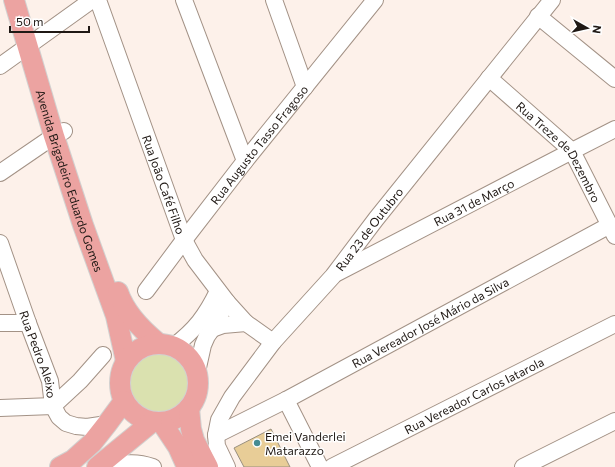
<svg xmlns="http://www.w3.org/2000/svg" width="615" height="467" viewBox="0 0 615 467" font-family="Commissioner,sans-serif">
  <rect width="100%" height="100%" fill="#fdf1ea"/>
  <path fill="#dae1af" d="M126 383a33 33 0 1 1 66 0a33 33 0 1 1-66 0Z"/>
  <path fill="#e8cd97" stroke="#988f7e" d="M271,429l19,38h-46l-10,-19z"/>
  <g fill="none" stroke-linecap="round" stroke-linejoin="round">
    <defs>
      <g id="minor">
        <path id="s1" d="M98,0l86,240 11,20 32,42 19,21 27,19"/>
        <path d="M184,0l61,161"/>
        <path d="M274,0l31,87"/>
        <path d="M538,16l77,63"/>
        <path d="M0,66l92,-66"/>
        <path id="s2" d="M489,78l83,73 43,85"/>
        <path d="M0,173l54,-37 10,-5"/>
        <path id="s3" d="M0,243l28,80 22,58 3,25 6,11 7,6 10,3 11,1 20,-3"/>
        <path id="s4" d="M337,273l235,-122 43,-22"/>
        <path id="s5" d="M146,291l38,-51 61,-79 130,-161"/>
        <path d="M0,323h28"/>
        <path d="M212,329l11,-4 23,-2"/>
        <path d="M174,346c21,-16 32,-30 44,-55"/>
        <path d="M197,372l6,-27 4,-9 5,-7 15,-27"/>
        <path d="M286,400l34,67"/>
        <path d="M53,406l27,-25 23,-26"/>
        <path d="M0,408l53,-2"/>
        <path id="s6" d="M216,435l70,-35 324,-175"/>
        <path d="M108,467c17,-4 27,-6 45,0"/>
        <path id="s7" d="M227,467l-10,-21 -1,-11 3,-15 13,-23 41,-55 60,-66 43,-57 176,-219"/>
        <path id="s8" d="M332,467l283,-143"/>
        <path d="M523,467l92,-46"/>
      </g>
      <g id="major">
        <path id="s9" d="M14,0l40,136 29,89 33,91 10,45"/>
        <path d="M118,292c7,21 24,38 40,51"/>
        <circle cx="159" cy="383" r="39"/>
        <path d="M189,408l2,21 3,11 14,27"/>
        <path d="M162,423l16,24 9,20"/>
        <path d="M60,467l13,-7 19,-17 15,-19 17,-23"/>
        <path d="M97,467l55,-45"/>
      </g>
    </defs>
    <use href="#minor" stroke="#a39286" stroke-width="18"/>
    <use href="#major" stroke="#d2d1d0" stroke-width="22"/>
    <use href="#minor" stroke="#fff" stroke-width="16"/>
    <use href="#major" stroke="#eca3a1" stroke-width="20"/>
  </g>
  <circle fill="#458c93" stroke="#fff" stroke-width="1.5" cx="257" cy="443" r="4"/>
  <g text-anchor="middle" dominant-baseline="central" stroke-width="3" stroke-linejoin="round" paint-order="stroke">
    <g font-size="12" fill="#1f1814" stroke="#fff">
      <text stroke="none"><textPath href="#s5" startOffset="185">Rua Augusto Tasso Fragoso</textPath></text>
      <text stroke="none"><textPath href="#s2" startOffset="103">Rua Treze de Dezembro</textPath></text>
      <text stroke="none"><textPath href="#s9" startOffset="189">Avenida Brigadeiro Eduardo Gomes</textPath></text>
      <text stroke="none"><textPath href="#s1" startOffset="196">Rua João Café Filho</textPath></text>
      <text stroke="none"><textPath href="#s4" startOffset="154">Rua 31 de Março</textPath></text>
      <text stroke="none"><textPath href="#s7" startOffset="293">Rua 23 de Outubro</textPath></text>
      <text stroke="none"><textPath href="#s6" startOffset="242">Rua Vereador José Mário da Silva</textPath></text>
      <text stroke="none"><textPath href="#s3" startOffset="118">Rua Pedro Aleixo</textPath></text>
      <text stroke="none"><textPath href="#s8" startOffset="159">Rua Vereador Carlos Iatarola</textPath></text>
    </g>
    <g font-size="12" fill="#1f1814" stroke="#fff" text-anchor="start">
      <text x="265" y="436">Emei Vanderlei<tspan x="265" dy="14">Matarazzo</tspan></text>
    </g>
  </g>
  <g transform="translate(587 28) rotate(98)" stroke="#ffffff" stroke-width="3" paint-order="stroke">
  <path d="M0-3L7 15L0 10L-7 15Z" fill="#1f1814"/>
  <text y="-6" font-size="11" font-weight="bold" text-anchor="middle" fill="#1f1814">N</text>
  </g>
  <path d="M10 26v6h79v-6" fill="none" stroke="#1f1814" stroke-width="2"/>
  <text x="16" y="26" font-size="12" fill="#1f1814" stroke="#ffffff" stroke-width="3" paint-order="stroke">50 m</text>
</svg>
